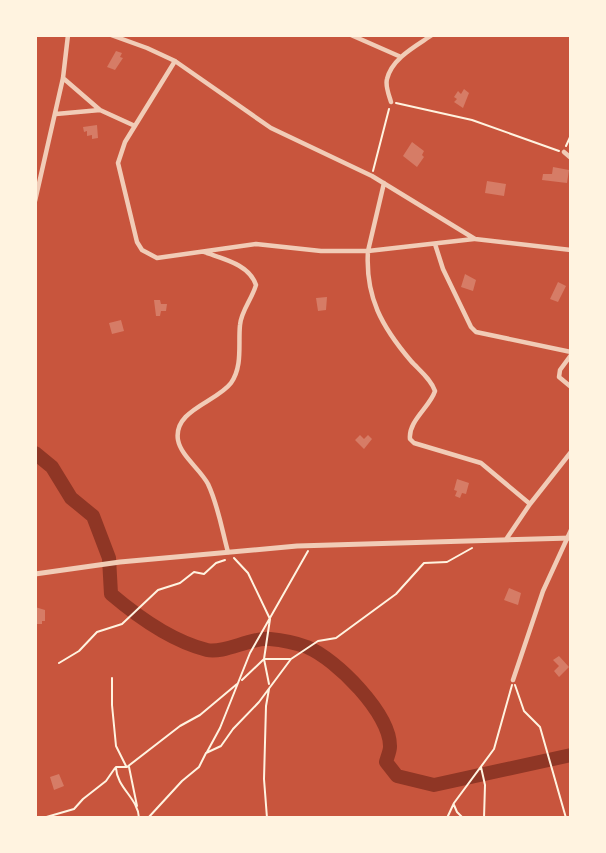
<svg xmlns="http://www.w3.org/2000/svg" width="606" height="853" viewBox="0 0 606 853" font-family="'Sofia Sans Condensed',sans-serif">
  <rect width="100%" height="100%" fill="#c8553d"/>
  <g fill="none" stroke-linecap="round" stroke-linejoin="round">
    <path stroke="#8f3625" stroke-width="14" d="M35,453l17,14 19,31 22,18 16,42 2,36c27,23 60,47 96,56 17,4 44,-13 63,-11 12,1 26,4 37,8 29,12 84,67 83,100 0,4 -3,11 -4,15l11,14 37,9 137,-30"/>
  </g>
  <path fill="#d67c66" d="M116,51l6,2 -2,4 3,1 -8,12 -8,-3z
    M464,89l5,4 -6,15 -9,-6 3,-3 -3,-2 4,-6 3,3z
    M97,125l1,13 -6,1v-4l-5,1v-5l-3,1 -1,-5z
    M412,142l12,9 -2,4 2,2 -7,10 -14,-11z
    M553,167l16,3 -2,13 -25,-3 1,-6h9z
    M487,181l19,3 -2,12 -19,-3z
    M465,274l11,6 -3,11 -12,-4z
    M558,282l8,4 -8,16 -8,-3z
    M327,297l-1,13 -8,1 -2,-13z
    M154,300h6l1,4h6l-1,7h-5l-1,5h-4z
    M121,320l3,11 -12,3 -3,-11z
    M360,435l4,4 4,-4 4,4 -8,10 -9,-9z
    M457,479l12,4 -3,11 -4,-1 -2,5 -5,-2 2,-5 -3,-1z
    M509,588l12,5 -3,12 -14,-5z
    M35,607l10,3v11h-3v3h-7z
    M559,656l10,11 -10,10 -5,-6 5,-5 -6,-6z
    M59,774l5,12 -10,4 -4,-13z"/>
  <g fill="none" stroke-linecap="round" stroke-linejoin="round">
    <path stroke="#fff3e0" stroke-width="2" d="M396,103l76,17 87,31
      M566,146l5,-11
      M373,171l16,-62
      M234,558l14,15 22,46 -6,40 5,25
      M59,663l20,-12 18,-19 25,-8 36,-34 22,-7 14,-11 10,2 12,-11 9,-3
      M112,678v27l4,41 10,20
      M242,680l22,-21h26
      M515,685l9,26 16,16 26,91
      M207,752l13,-24 30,-75 58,-102
      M116,767h11l53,-41 20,-11 37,-31
      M129,767l8,39
      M481,767l4,18 -1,33
      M116,768c1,20 22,30 23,50
      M454,805l3,7 6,6
      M43,818l31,-9 9,-10 23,-18 9,-13
      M148,818l34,-37 17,-14 7,-14 15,-7 12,-17 26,-27 32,-43 27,-18 18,-3 60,-44 28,-31 23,-1 25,-14
      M267,818l-3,-39 2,-73 3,-17
      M447,818l7,-15 40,-54 18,-64"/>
    <path stroke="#f1ccb7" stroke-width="4.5" d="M111,35l36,13 28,13 96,67 101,48 103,63 96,11
      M351,35l50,22
      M175,61l-50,81 -7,21 19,79 5,8 15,8 99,-14 65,7h47c-3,46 14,76 43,110 8,9 20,18 24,30 -5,16 -27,30 -25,48l4,4 67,20 49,41
      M391,102c-2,-7 -6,-16 -4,-23 5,-21 29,-33 45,-44
      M100,110l35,16
      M56,114l44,-4 -37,-32
      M564,152l7,6
      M384,183l-16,68 106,-12
      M35,201l28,-123 5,-43
      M435,244l8,25 28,58 5,5 95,20
      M204,252c19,7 45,12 52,33 -4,14 -15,26 -16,40 -2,19 3,41 -9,58 -14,19 -58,27 -53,57 3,16 22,29 30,44 10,21 14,46 20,68
      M571,355l-11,15 -1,7 12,10
      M507,538l23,-34 41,-52
      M513,680l30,-89 28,-61"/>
    <path stroke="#f1ccb7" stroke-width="5" d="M35,574l85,-12 177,-16 274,-8"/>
  </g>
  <rect width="606" height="853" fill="none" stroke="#fff3e0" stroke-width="74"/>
</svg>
